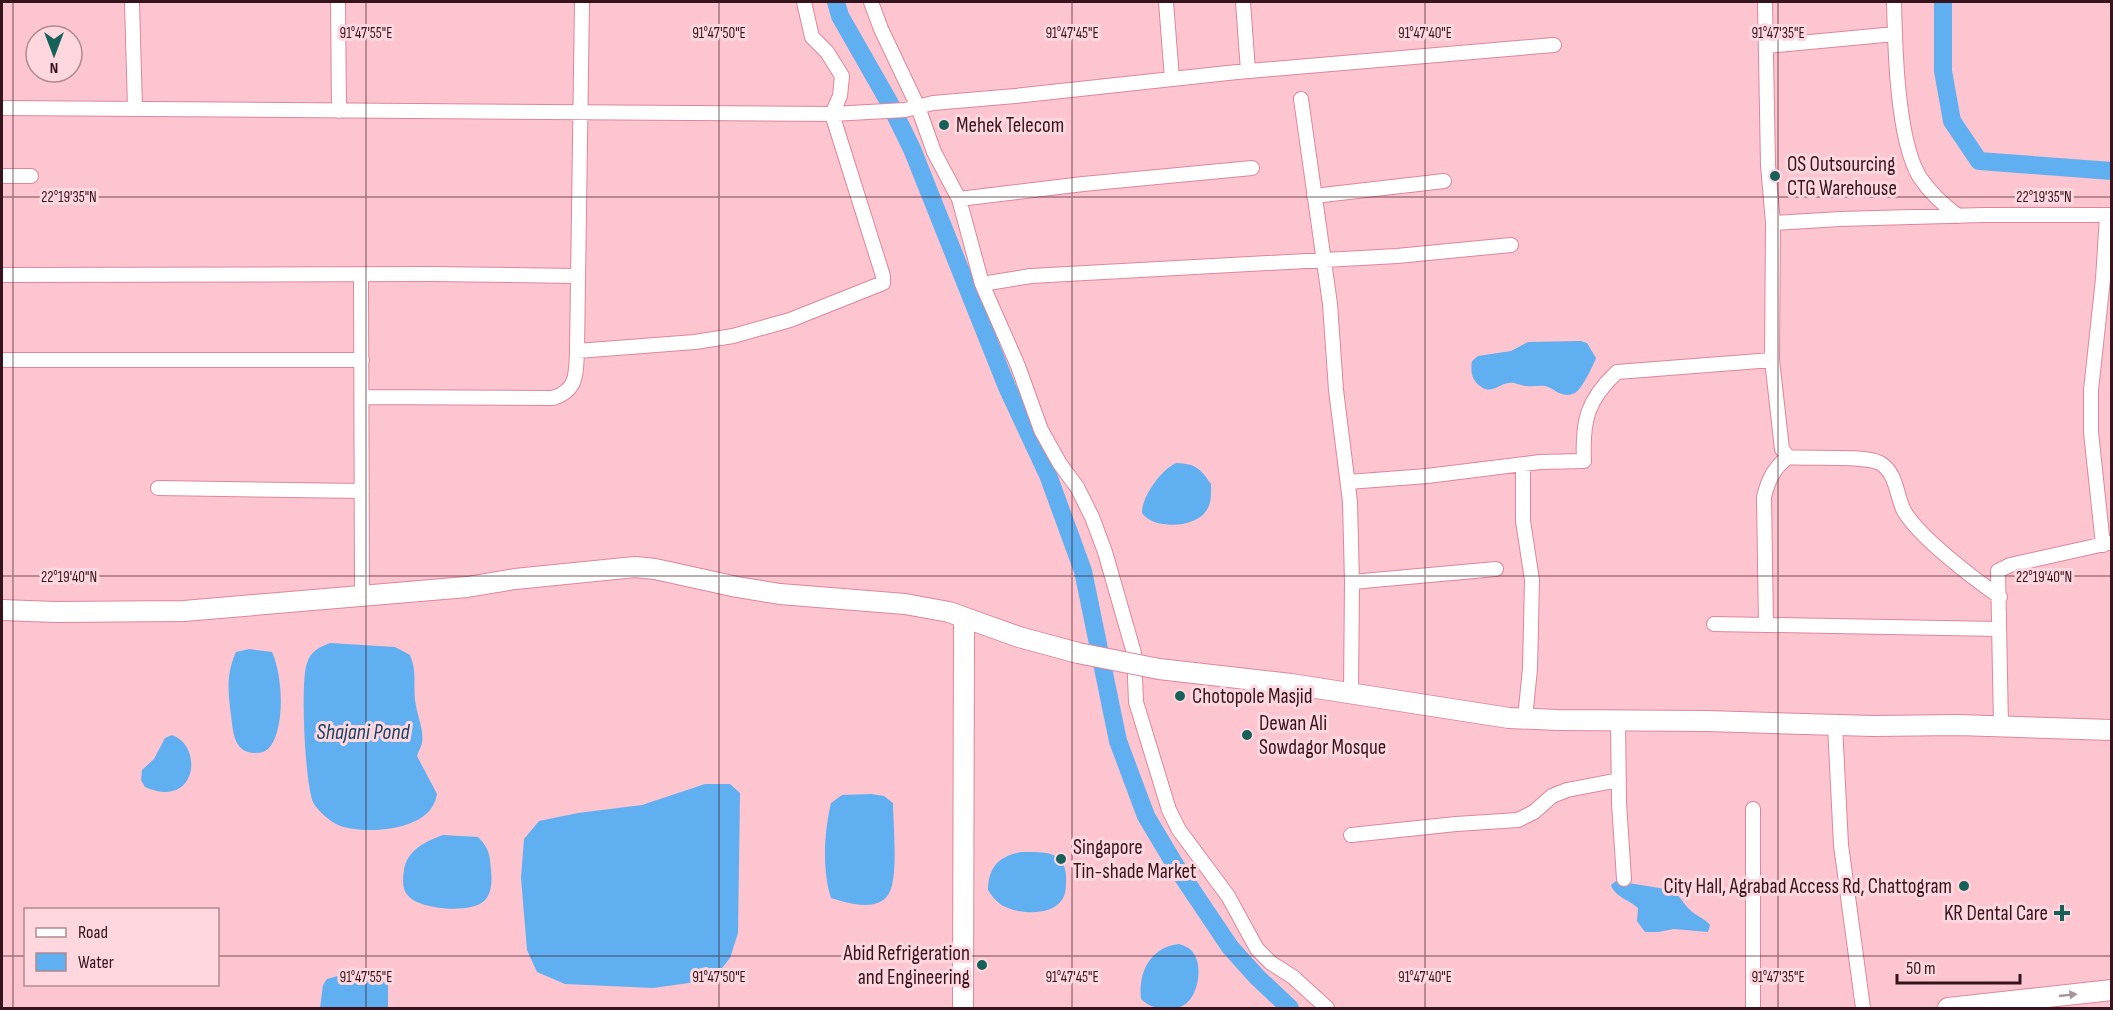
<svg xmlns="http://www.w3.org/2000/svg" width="2113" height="1010" viewBox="0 0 2113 1010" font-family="'Sofia Sans Condensed',sans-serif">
  <rect width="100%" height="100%" fill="#fdc5d0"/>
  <path fill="#60aff0" d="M1581,341l6,2 9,15c-3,8 -14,31 -21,35 -14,6 -19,-4 -30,-7 -6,-1 -12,1 -18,0 -7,0 -11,-4 -18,-3 -10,1 -16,10 -26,5 -11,-6 -13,-16 -11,-27l6,-5 33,-5 17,-9z
    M1176,463c20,1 24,5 35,21 0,8 1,20 -5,27 -11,17 -52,19 -64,2 0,-17 19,-43 34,-50z
    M330,643l65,4 15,8c8,20 2,30 6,51 2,12 8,24 6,37 -1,4 -4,9 -5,13l20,38c-1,4 -2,9 -5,13 -14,24 -70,28 -94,18 -8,-4 -19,-13 -24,-21 -9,-14 -14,-124 -7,-141 4,-12 11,-15 23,-20z
    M249,649l23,3c10,22 13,67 1,90 -4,8 -9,11 -18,11 -21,0 -22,-21 -24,-38 -3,-23 -5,-41 5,-63z
    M172,735c32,11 25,75 -27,52l-4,-7 1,-10 12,-11 11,-21z
    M705,784h25l10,9 -2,140 -8,25 -12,15 -22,9 -43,6 -88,-4 -28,-12 -10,-22 -6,-72 3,-39 15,-18 39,-8 64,-8z
    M871,794l13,2 9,7c0,19 6,78 -5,92 -12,17 -41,8 -57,3 -9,-28 -7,-66 0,-95l11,-8z
    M443,835l35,2c11,11 12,18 13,33 1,10 1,24 -7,31 -13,13 -69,9 -78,-8 -4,-6 -3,-16 -2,-23 3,-20 22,-29 39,-35z
    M1022,852c26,0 46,-1 44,31 0,6 -1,14 -5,18 -12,16 -46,13 -61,3 -5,-4 -9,-9 -12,-14 0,-23 12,-35 34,-38z
    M1616,881l56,9c8,6 11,13 17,19 7,7 15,9 21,16l-2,7 -34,-3 -16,3h-13l-8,-11 1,-13c-9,-8 -24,-12 -27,-23z
    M1179,944c6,2 12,4 15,10 9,13 4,43 -10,51 -6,4 -12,3 -18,3 -12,0 -16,-1 -25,-9 -3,-28 10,-52 38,-55z
    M338,976l44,3 6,4v25h-68l3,-23 4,-6z"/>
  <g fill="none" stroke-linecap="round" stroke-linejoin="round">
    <path stroke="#60aff0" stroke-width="18" d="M836,2l4,14 49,86 23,47 95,238 41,88 35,96 35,170 28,75 31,52 53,79 27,30 33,31
      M1943,2v69l9,50 27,40 133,10"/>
    <defs>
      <path id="street" d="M132,2l3,107
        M338,2l1,109
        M804,2l8,35 15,15 15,24 -2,20 -8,18
        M871,2l10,27 37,78 16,45 25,47 23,85 36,82 23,64 19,34 17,23 15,30 13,35 29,101 2,49 33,108 10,20 49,66 29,53 14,14 22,14 34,31
        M1166,2l6,77
        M1243,2l5,69
        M1765,2l3,163 5,58 -1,137 10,89 6,8
        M1894,2c1,45 3,136 25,174 11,17 23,28 39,40
        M1767,46l128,-12
        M1301,99l29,205 6,86 14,112 2,80 -1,111
        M2,108l830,6 51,162v7l-93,37 -57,16 -38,6 -118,9
        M832,114l73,-4 28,-7 82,-7 222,-24 317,-27
        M2,176h29
        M1314,196l130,-15
        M959,199l124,-15 169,-16
        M1773,223l67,-4 143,-4h129
        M2,275l430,-1 146,2
        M361,275l1,321
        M982,284l49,-8 366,-20 114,-11
        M2,360h360
        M362,397l191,1c25,-8 23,-25 24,-47l5,-349
        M1523,465v56l9,59 -2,89 -5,49
        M1348,482l79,-6 113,-14 44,-1c-2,-40 3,-61 33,-89l155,-12
        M158,488l204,3
        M2103,545l-12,-113v-42l12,-111 4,-63
        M1352,582l144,-13
        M1714,624l285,5
        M1766,625l-2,-128c4,-17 10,-29 24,-40 19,2 78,-2 92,6 17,10 16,32 24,48 16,27 69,67 96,86
        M1618,721l1,82 5,76
        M1835,725l6,120 22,163
        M2001,726l-3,-155 12,-6 99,-22
        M1753,809v199
        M1351,835l105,-11 62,-4 16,-8 18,-16 15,-6 52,-10"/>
      <path id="secondary" d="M2,610l53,2 129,-1 283,-24 48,-8 120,-12 20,2 82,18 43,7 125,10 44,8 70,25 59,16
        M1159,669l132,15 218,34 49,2 149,1 166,5 85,-1 154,5
        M963,1008l1,-390
        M1948,1008l164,-18"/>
    </defs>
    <use href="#street" stroke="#de879a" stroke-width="16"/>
    <use href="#secondary" stroke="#de879a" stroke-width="22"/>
    <use href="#street" stroke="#fff" stroke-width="14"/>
    <use href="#secondary" stroke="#fff" stroke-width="20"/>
    <defs>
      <path id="secondary-bridge" d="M1078,653l81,16"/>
    </defs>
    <use href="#secondary-bridge" stroke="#de879a" stroke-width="22" stroke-linecap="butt"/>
    <use href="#secondary-bridge" stroke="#fff" stroke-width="20"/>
  </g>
  <defs><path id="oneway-solid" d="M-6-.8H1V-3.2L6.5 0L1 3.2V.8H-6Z" transform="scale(1.5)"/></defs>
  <use fill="#a59599" href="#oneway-solid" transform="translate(2068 995) rotate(-6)"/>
  <path fill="none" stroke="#36141d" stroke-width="1.5" stroke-opacity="0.45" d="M13,2v1006M366,2v1006M719,2v1006M1072,2v1006M1425,2v1006M1778,2v1006M2,197h2110M2,576h2110M2,956h24M218,956h1894"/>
  <g fill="#16625b" stroke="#ffd8df" stroke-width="2">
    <circle cx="944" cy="125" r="6"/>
    <circle cx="1775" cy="176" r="6"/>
    <circle cx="1180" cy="696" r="6"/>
    <circle cx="1247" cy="735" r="6"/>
    <circle cx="1061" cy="859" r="6"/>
    <circle cx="1964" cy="886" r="6"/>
    <path d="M2059 904h6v6h6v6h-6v6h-6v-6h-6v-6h6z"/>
    <circle cx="982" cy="965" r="6"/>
  </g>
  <g text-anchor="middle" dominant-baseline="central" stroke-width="6" stroke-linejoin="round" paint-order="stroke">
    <g font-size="21" fill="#36141d" stroke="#ffd8df" text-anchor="start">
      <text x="956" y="125">Mehek Telecom</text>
      <text x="1787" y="164">OS Outsourcing<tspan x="1787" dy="24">CTG Warehouse</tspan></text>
      <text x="1192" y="696">Chotopole Masjid</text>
      <text x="1259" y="723">Dewan Ali<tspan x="1259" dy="24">Sowdagor Mosque</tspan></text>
      <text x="1073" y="847">Singapore<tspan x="1073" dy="24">Tin-shade Market</tspan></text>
      <text x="1952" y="886" text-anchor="end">City Hall, Agrabad Access Rd, Chattogram</text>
      <text x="2048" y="913" text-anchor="end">KR Dental Care</text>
      <text x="970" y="953" text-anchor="end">Abid Refrigeration<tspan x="970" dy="24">and Engineering</tspan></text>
    </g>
    <g font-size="22" font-style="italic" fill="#1a4465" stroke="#ffd8df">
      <text x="363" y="732">Shajani Pond</text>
    </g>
  </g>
  <g font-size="15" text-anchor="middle" fill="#36141d" stroke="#ffd8df" stroke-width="6" stroke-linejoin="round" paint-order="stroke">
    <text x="366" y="38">91°47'55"E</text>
    <text x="719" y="38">91°47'50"E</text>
    <text x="1072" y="38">91°47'45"E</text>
    <text x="1425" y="38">91°47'40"E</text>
    <text x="1778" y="38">91°47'35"E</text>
    <text x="2044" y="202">22°19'35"N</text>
    <text x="69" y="202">22°19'35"N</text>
    <text x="2044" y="582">22°19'40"N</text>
    <text x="69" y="582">22°19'40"N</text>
    <text x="366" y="982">91°47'55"E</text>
    <text x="719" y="982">91°47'50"E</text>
    <text x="1072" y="982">91°47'45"E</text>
    <text x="1425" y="982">91°47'40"E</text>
    <text x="1778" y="982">91°47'35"E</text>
  </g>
  <rect width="2113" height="1010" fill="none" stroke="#36141d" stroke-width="6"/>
  <rect x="24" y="908" width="195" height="78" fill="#ffd8df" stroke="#af8a91" stroke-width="1.5"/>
  <rect x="36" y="928" width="30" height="9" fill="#ffffff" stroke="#af8a91" stroke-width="1.5"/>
  <text x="78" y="938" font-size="18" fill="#36141d">Road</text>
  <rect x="36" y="953" width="30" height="18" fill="#60aff0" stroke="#af8a91" stroke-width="1.5"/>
  <text x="78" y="968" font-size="18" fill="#36141d">Water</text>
  <g transform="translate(54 54) rotate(180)"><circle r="28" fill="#ffd8df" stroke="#af8a91" stroke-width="1.5"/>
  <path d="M0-4.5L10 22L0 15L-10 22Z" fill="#16625b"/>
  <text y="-9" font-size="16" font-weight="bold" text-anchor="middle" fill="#36141d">N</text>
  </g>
  <path d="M1897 974v9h123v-9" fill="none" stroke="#36141d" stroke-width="3"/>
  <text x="1906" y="974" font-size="18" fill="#36141d" stroke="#ffd8df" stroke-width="4.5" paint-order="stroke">50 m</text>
</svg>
